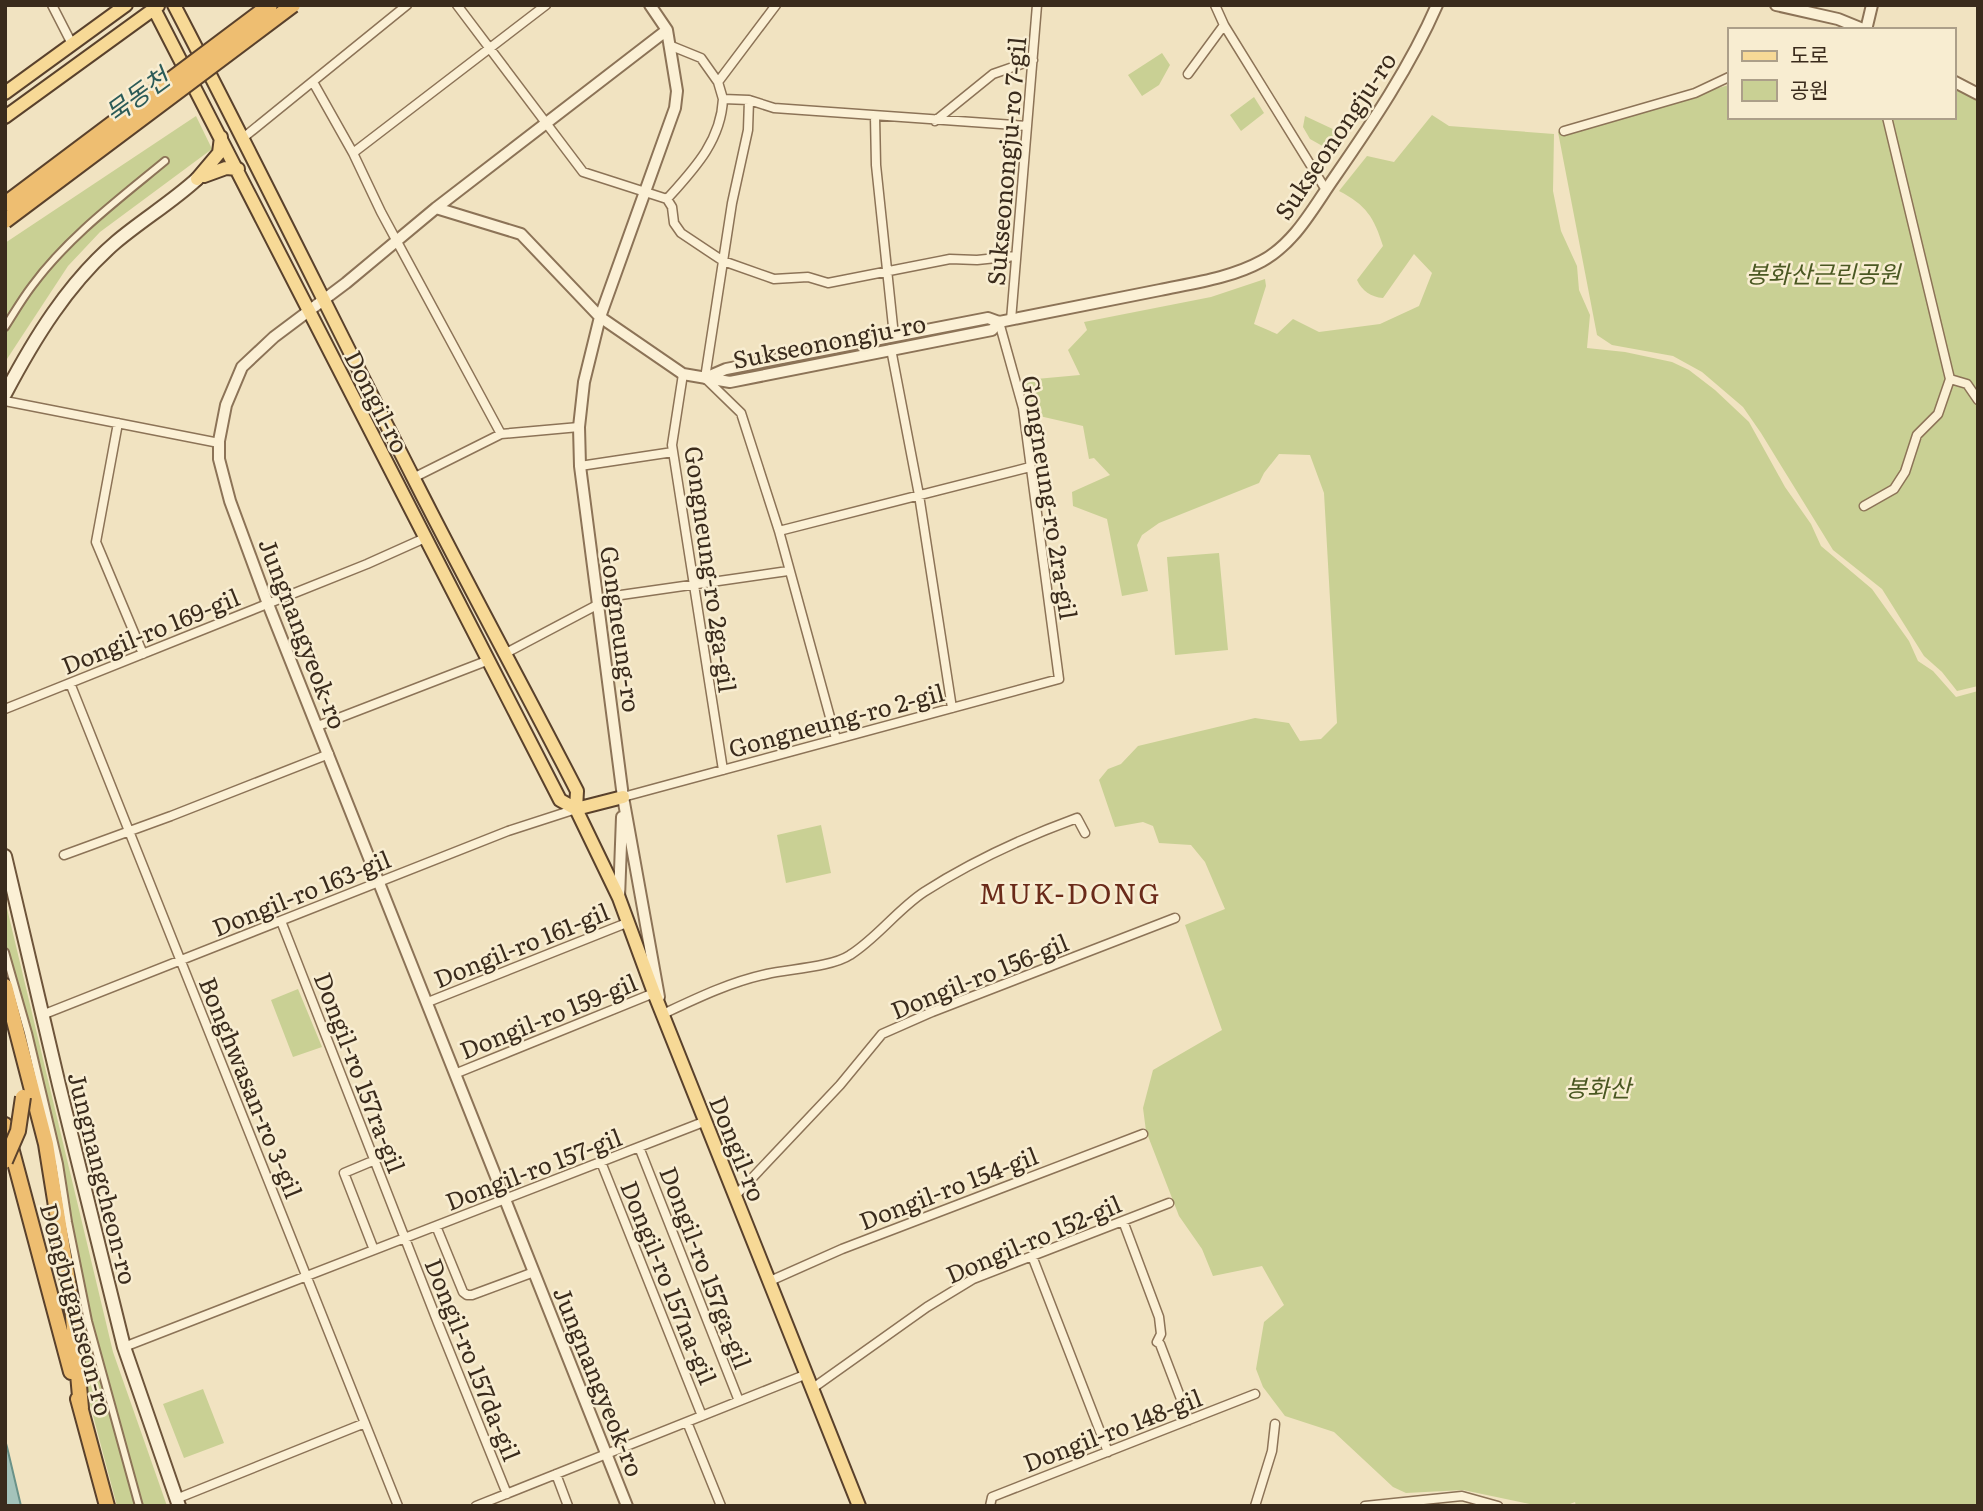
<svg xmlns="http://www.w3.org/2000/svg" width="1983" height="1511" viewBox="0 0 1983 1511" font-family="Literata,'Noto Sans KR',serif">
  <rect width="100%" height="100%" fill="#f1e3c1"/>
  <path fill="#c9d094" d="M1162,53l8,12 -11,20 -17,11 -14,-21z
    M1729,85v32h224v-32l25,13v588l-21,5 -15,-19 -18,-16 -42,-67 -49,-39 -72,-117 -18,-26 -41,-35 -29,-16 -61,-11 -15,-10 -39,-203z
    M1254,97l10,16 -23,18 -11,-16z
    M1432,115l17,11 105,8 -1,57 8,40 16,35 2,24 11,25 -3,33 38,4 47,10 17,8 26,20 34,32 36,65 26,37 10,22 51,43 37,52 9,20 15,10 23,26 22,-6v815h-402l-1,-4 -10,4h-26l-76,-16 -57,3 -13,-6 -59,-55 -49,-16 -22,-29 -7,-18 8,-47 20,-17 -22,-39 -49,10 -11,-27 -23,-33 -33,-85 -3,-23 10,-38 69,-40 -37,-105 40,-16 -20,-47 -14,-17 -32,-2 -6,-17 -10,-4 -28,5 -16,-47 9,-11 13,-5 17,-18 117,-28 34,5 11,18 21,-2 16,-16 -13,-230 -14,-38 -31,-1 -15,19 -5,10 -100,40 -17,12 -5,10 11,46 -26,5 -15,-77 -34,-13 -1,-14 38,-17 -16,-17 -5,1 -6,-33 -48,-11 -10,-35 55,-5 -12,-25 19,-20 -3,-8 127,-25 54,-18 1,7 -12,38 23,10 16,-15 26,13 61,-8 39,-18 13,-33 -18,-19 -31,44c-12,-1 -21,-7 -26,-18l26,-34c-9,-29 -17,-41 -44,-55l28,-35 27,6z
    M196,116l16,33 -112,83 -32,34 -63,96v-119z
    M1305,116l32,15 -11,17 -16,-9 -7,-12z
    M1219,553l9,97 -53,5 -8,-98z
    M821,825l10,48 -45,10 -9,-48z
    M5,900l108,452 54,154h-50l-35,-132 -35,-247 -42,-166z
    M298,989l24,58 -29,10 -22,-57z
    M203,1389l21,54 -40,15 -21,-54z"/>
  <path fill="#a4c3ba" stroke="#6a9288" stroke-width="2" d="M5,1440l2,7 14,59h-16z"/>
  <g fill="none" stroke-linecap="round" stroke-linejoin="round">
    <defs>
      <path id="pedestrian" d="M5,327c9,-14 17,-28 27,-41 36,-49 87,-87 133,-125
        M5,952l23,81 31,131 9,58 20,99 51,185"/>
      <path id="minor" d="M52,5l20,39
        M457,5l126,167 84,27 5,8 2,16 7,10 42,28 51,18 34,-2 20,6 122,-24 27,1 39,-4
        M1215,5l9,20 102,165
        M669,45l32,13 17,24 5,17 26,1 25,8 253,18
        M1188,74l36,-49
        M313,82l40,71 28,59 120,222
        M718,82l58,-77
        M749,100l-1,30 -16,73 -27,175 36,35 38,118 57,208
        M875,116l1,49 18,171
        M1887,117l63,262
        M935,121l58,-47 40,-14
        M1564,131l131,-38 34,-16
        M243,138l164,-133
        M353,153l193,-148
        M667,199c27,-30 54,-58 56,-100
        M1011,320l26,-315
        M891,349l28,146 33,213
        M683,374l-11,71 51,325
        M1950,379l17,5 11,16
        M5,401l214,42
        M118,423l-22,119 47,112
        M580,466l93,-14
        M413,478l88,-44 78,-7
        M1864,506l30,-17 11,-17 12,-37 21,-21 12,-35
        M779,531l251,-64
        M506,653l108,-57 174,-25
        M70,683l328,823
        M5,709l362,-145 58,-26
        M318,726l171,-66
        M623,797l436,-118 -36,-271 -24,-86
        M64,855l107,-39 158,-62
        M281,921l157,402 69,171
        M428,1002l201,-80
        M663,1014c34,-16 67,-32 104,-40 22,-5 65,-7 83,-19 27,-17 47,-45 74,-63 47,-30 101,-55 153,-74l8,15
        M42,1015l466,-184 68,-22
        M457,1073l197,-80
        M639,1147l100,254
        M601,1162l101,254
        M736,1195l104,-110 42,-51 50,-22 243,-94
        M1123,1221l36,96 2,17 -4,8 3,2 29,76
        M436,1226l27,66 4,3h5l62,-23
        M374,1250l-30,-77 31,-13
        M1032,1256l76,196
        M770,1281l72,-32 301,-115
        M124,1347l582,-226
        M813,1388l114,-81 46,-28 196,-76
        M687,1422l34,84
        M556,1474l12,32
        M176,1499l189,-76
        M476,1506l331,-132
        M990,1506l2,-9 263,-103
        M1255,1506l17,-55 3,-27
        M1365,1506l97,-10 36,10"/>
      <path id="tertiary" d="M650,5l17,25 10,61 -2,17 -75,209 -16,65 -5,45 1,39 43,331 36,200
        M1776,5l62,14 27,11
        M1866,30l6,-25
        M1953,81l25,13
        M436,208l85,26 79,83 83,57 47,8 262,-52 7,-8
        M705,378l21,-9 262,-51 11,4c53,-11 107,-21 161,-32 34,-7 71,-12 102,-29 33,-18 51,-53 72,-83 38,-55 76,-111 103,-173
        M619,898l3,-81
        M627,1506l-359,-902 -38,-103 -11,-42v-18l7,-36 16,-38 32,-30 72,-54 90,-75 231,-178"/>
      <path id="secondary" d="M5,394c29,-55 63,-111 111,-152 26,-22 56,-40 81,-63
        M5,856l54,229 65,262 55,159"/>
      <path id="primary" d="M152,5l408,795 16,9
        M174,5c82,157 159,315 239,472 53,105 110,209 164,314l-1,18 43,89 35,95 205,513
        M5,93l121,-88
        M5,117l153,-111
        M204,176l22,-8 12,1
        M197,179l22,-26 2,-16
        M576,809l47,-12"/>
      <path id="trunk" d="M5,986l41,158 26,162 9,102
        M5,1125l66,247
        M78,1399l29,107"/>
    </defs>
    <use href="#pedestrian" stroke="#8c7357" stroke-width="10"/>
    <use href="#minor" stroke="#8c7357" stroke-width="11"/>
    <use href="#tertiary" stroke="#8c7357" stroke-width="14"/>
    <use href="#secondary" stroke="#6d543a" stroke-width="16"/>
    <use href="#primary" stroke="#59412c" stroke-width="16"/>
    <use href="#trunk" stroke="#59412c" stroke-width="18"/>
    <use href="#pedestrian" stroke="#fbf0d5" stroke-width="6"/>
    <use href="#minor" stroke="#fbf0d5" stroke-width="8"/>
    <use href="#tertiary" stroke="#fbf0d5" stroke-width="10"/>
    <use href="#secondary" stroke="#fbf0d5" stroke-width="12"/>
    <use href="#primary" stroke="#f7d996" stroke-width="12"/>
    <use href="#trunk" stroke="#eebe71" stroke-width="14"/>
    <defs>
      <path id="trunk-bridge" d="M5,204l265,-199
        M5,221l288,-216
        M5,1161l13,-30 5,-34"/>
    </defs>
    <use href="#trunk-bridge" stroke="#59412c" stroke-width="18" stroke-linecap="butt"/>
    <use href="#trunk-bridge" stroke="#eebe71" stroke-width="14"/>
  </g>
  <g text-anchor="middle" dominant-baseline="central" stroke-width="5" stroke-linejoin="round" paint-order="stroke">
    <g font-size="24" fill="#3a2b1c" stroke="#f8edd1">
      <text transform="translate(1334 135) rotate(-56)">Sukseonongju-ro</text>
      <text transform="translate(1005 161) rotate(-85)">Sukseonongju-ro 7-gil</text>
      <text transform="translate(829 340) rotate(-11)">Sukseonongju-ro</text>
      <text transform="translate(378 401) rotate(63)">Dongil-ro</text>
      <text transform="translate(1051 497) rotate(81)">Gongneung-ro 2ra-gil</text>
      <text transform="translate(712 569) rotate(82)">Gongneung-ro 2ga-gil</text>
      <text transform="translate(622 629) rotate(82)">Gongneung-ro</text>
      <text transform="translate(150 630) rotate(-22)">Dongil-ro 169-gil</text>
      <text transform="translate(304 633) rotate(69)">Jungnangyeok-ro</text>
      <text transform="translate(836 719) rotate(-15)">Gongneung-ro 2-gil</text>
      <text transform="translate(301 892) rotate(-22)">Dongil-ro 163-gil</text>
      <text transform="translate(521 944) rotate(-22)">Dongil-ro 161-gil</text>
      <text transform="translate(979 975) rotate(-22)">Dongil-ro 156-gil</text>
      <text transform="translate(548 1015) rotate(-22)">Dongil-ro 159-gil</text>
      <text transform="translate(361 1072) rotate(69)">Dongil-ro 157ra-gil</text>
      <text transform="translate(252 1087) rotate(68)">Bonghwasan-ro 3-gil</text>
      <text transform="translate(739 1148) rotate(68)">Dongil-ro</text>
      <text transform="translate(533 1168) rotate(-21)">Dongil-ro 157-gil</text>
      <text transform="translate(104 1178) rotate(76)">Jungnangcheon-ro</text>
      <text transform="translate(948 1187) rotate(-21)">Dongil-ro 154-gil</text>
      <text transform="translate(1033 1238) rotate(-23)">Dongil-ro 152-gil</text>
      <text transform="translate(707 1267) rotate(69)">Dongil-ro 157ga-gil</text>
      <text transform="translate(670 1282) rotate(68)">Dongil-ro 157na-gil</text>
      <text transform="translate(78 1309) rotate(75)">Dongbuganseon-ro</text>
      <text transform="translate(474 1359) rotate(68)">Dongil-ro 157da-gil</text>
      <text transform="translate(600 1381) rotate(68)">Jungnangyeok-ro</text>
      <text transform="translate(1112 1429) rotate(-21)">Dongil-ro 148-gil</text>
    </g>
    <g font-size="24" font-style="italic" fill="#4a5822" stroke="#f8edd1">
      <text x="1823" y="272">봉화산근린공원</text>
      <text x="1598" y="1086">봉화산</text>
    </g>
    <g font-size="26" font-style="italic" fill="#2b5b58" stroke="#f8edd1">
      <text transform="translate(136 94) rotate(-36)">묵동천</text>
    </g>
    <g font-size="28" letter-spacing="2" fill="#6a2a19" stroke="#f8edd1">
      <text x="1070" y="892">MUK-DONG</text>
    </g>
  </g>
  <rect width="1983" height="1511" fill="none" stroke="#3a2b1c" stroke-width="14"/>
  <rect x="1728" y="28" width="228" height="91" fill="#f8edd1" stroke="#ac9f89" stroke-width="2"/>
  <rect x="1742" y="51" width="35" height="10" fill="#f7d996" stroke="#ac9f89" stroke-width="2"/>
  <text x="1790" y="63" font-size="21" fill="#3a2b1c">도로</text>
  <rect x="1742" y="80" width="35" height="21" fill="#c9d094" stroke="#ac9f89" stroke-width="2"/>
  <text x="1790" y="98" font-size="21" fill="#3a2b1c">공원</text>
</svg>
